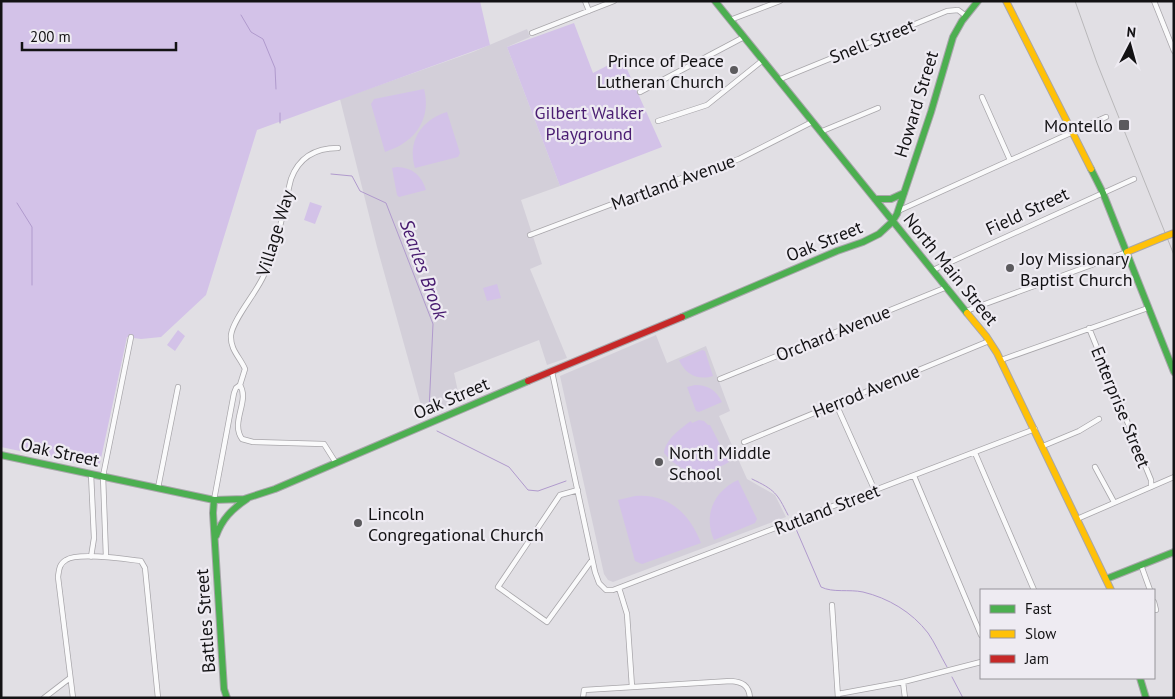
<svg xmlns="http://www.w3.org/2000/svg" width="1175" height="699" viewBox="0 0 1175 699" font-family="'PT Sans',sans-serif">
  <rect width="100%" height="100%" fill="#e1dfe4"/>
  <path fill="#d3cfd9" d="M527,29l3,8 -23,10 53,139 -39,14 21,64 -12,5 37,89 -20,7 -8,-25 -85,33 6,28 -36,15 -47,-169 -37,-148 133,-47z
    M656,335l11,28 39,-17 24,65 -11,5 28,63 28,16 11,22 -173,65 -5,-2 -4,-6 -44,-198z"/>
  <path fill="#d3c2e8" d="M1,1h479l10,44 -233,85 -51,165 -45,42 -20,2 -14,-2 -27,126 -5,4 -94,-20z
    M574,23l19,50 29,-15 40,89 -102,39 -53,-139z
    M424,89c8,31 -10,54 -39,63l-14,-48 3,-5z
    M447,112l13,41 -2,4 -43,11c-8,-26 6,-48 32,-56z
    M397,167c15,0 25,9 29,23l-27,7 -2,-2 -5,-27z
    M310,202l12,4 -7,18 -11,-4z
    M497,284l4,14 -14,3 -4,-13z
    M178,330l7,6 -10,15 -8,-6z
    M702,350l3,1 8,25c-15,5 -28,-2 -34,-16z
    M695,385c13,0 21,5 27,17l-23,10 -3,-1 -9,-24z
    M699,420l5,1 4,4h2l19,37c-23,14 -47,14 -65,-9 1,-13 17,-25 27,-32l1,2z
    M738,480l19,39 -2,4 -41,17c-11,-25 0,-49 24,-60z
    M635,496c33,-3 55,18 66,47l-59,21 -7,-3 -17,-61z"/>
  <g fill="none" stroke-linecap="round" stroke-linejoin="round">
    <path stroke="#b09acd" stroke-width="1" d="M241,15l10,17 12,7 12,29 1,21
      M280,113v10
      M331,174l21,2 8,15 26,12 47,121 -4,87
      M17,203l15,24v58
      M437,431l72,36 19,23 10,1 28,-10
      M752,479c23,11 25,14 36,36
      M796,529l25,58c12,6 28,2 42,5 25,6 49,20 65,41 7,10 12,22 19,34
      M952,677l11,21"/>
    <defs>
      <path id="street" d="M585,1l4,10
        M1154,1l20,50
        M730,20l50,-19
        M532,33l82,-32
        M778,80l169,-69 11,-1 8,6
        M640,92l104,-55
        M982,97l28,63
        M658,121l49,-16 56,-45
        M820,132l58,-24
        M898,211l208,-94
        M530,235l146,-55 63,-21 73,-37
        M933,270l201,-91
        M966,311l161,-59
        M1089,328l62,152v7
        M1001,360l147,-52
        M552,372l43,200 4,11 7,7h7l422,-161
        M720,379l227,-92
        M836,404l39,87
        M744,442l245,-101
        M1043,446l36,-15 20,-12
        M975,453l59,137
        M336,463l-12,-19 -71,-2 -11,-3c-12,-17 8,-38 -2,-54l5,-16c-5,-12 -15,-19 -14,-34 2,-16 26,-43 33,-60 14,-30 19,-64 27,-96 8,-22 25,-31 47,-31
        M1095,467l19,35
        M91,474l3,64 -3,19
        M914,476l67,159
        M158,488l20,-101
        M578,490l-18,5 -62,92 49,35 45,-62
        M214,500l20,-107 2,-5 4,-3
        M1077,519l97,-42
        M106,557l-3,-81 28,-139
        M1141,565l9,25
        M619,588l8,26 5,73
        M1154,602l2,8
        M832,605l6,93
        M903,682l2,16
        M838,694l65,-12 78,-20
        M44,698l26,-20
        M73,698l-15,-121c1,-7 1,-13 8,-17 12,-8 59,-1 75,1l4,7 13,130
        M583,698l1,-8 147,-9c11,1 18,4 19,17"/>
      <path id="fast" d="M715,1l252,312
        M1091,169l12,24 71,179
        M875,199h16l13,-6
        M682,317l155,-66 26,-9 16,-8 13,-12 5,-8 34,-102 22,-75 9,-16 16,-20
        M1,455l213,45 30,-1 31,-10 253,-108
        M214,500l-1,13 11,176 3,9
        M216,536c6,-17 16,-27 31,-37
        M1106,579l68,-27
        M1140,678l6,20"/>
      <path id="slow" d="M1006,1l85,168
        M1127,252l34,-14
        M967,313l19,23 11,17 114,237"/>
      <path id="jam" d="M528,381l154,-64"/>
    </defs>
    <use href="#street" stroke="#a8a6aa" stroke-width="6"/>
    <use href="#fast" stroke="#a8a6aa" stroke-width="8"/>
    <use href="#slow" stroke="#a8a6aa" stroke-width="8"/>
    <use href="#jam" stroke="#a8a6aa" stroke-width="8"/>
    <use href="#street" stroke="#fafafb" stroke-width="4.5"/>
    <use href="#fast" stroke="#4caf50" stroke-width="6"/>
    <use href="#slow" stroke="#ffc107" stroke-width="6"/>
    <use href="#jam" stroke="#c62828" stroke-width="6"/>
    <path stroke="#b8b7b9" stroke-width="1" d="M1075,1l22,62 77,192"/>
    <defs>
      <path id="slow-bridge" d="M1161,238l13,-5"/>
    </defs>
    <use href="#slow-bridge" stroke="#a8a6aa" stroke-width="8" stroke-linecap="butt"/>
    <use href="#slow-bridge" stroke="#ffc107" stroke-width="6"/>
  </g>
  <g fill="#5b5a5d" stroke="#eeebf2" stroke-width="2">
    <circle cx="734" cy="70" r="5"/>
    <rect x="1118" y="119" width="12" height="12" rx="2.5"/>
    <circle cx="1010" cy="268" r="5"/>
    <circle cx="659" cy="462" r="5"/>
    <circle cx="358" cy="523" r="5"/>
  </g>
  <g text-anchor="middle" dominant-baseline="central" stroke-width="4.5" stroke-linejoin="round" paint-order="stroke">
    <g font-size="18" fill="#131214" stroke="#eeebf2">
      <text transform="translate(872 41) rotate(-22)">Snell Street</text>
      <text transform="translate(916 104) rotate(-73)">Howard Street</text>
      <text transform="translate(673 182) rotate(-20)">Martland Avenue</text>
      <text transform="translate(1027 211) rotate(-25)">Field Street</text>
      <text transform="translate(275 233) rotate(-73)">Village Way</text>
      <text transform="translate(824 241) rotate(-22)">Oak Street</text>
      <text transform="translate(951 269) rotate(51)">North Main Street</text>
      <text transform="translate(833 333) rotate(-22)">Orchard Avenue</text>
      <text transform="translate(866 391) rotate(-22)">Herrod Avenue</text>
      <text transform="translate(451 398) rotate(-23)">Oak Street</text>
      <text transform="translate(1121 407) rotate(68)">Enterprise Street</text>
      <text transform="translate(60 452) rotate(12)">Oak Street</text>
      <text transform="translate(827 509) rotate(-21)">Rutland Street</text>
      <text transform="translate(205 621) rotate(-94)">Battles Street</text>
    </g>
    <g font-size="18" fill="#131214" stroke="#eeebf2" text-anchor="start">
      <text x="724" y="60" text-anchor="end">Prince of Peace<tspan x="724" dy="21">Lutheran Church</tspan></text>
      <text x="1113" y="125" text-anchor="end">Montello</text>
      <text x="1020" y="258">Joy Missionary<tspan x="1020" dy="21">Baptist Church</tspan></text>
      <text x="669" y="452">North Middle<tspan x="669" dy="21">School</tspan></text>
      <text x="368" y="513">Lincoln<tspan x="368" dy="21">Congregational Church</tspan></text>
    </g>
    <g font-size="18" fill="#4a1d72" stroke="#eeebf2">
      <text x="589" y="112">Gilbert Walker<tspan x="589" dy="21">Playground</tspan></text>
    </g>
    <g font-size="19" font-style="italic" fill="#471a6f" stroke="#eeebf2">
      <text transform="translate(424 269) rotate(70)">Searles Brook</text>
    </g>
  </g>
  <rect width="1175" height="699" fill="none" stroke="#131214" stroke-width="5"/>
  <rect x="980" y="589" width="175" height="90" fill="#eeebf2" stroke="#969499"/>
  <rect x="990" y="605" width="25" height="8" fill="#4caf50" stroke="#969499"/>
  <text x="1025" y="614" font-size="15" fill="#131214">Fast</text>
  <rect x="990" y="630" width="25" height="8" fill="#ffc107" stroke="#969499"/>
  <text x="1025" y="639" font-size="15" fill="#131214">Slow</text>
  <rect x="990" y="655" width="25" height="8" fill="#c62828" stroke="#969499"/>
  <text x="1025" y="664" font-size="15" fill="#131214">Jam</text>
  <g transform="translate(1130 45) rotate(6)" stroke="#eeebf2" stroke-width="4" paint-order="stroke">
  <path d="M0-4L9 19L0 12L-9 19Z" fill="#131214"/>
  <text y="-8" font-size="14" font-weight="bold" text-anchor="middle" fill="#131214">N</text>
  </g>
  <path d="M22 42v8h154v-8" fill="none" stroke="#131214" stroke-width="2.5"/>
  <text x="30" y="42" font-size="15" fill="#131214" stroke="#eeebf2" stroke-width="4" paint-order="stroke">200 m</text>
</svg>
